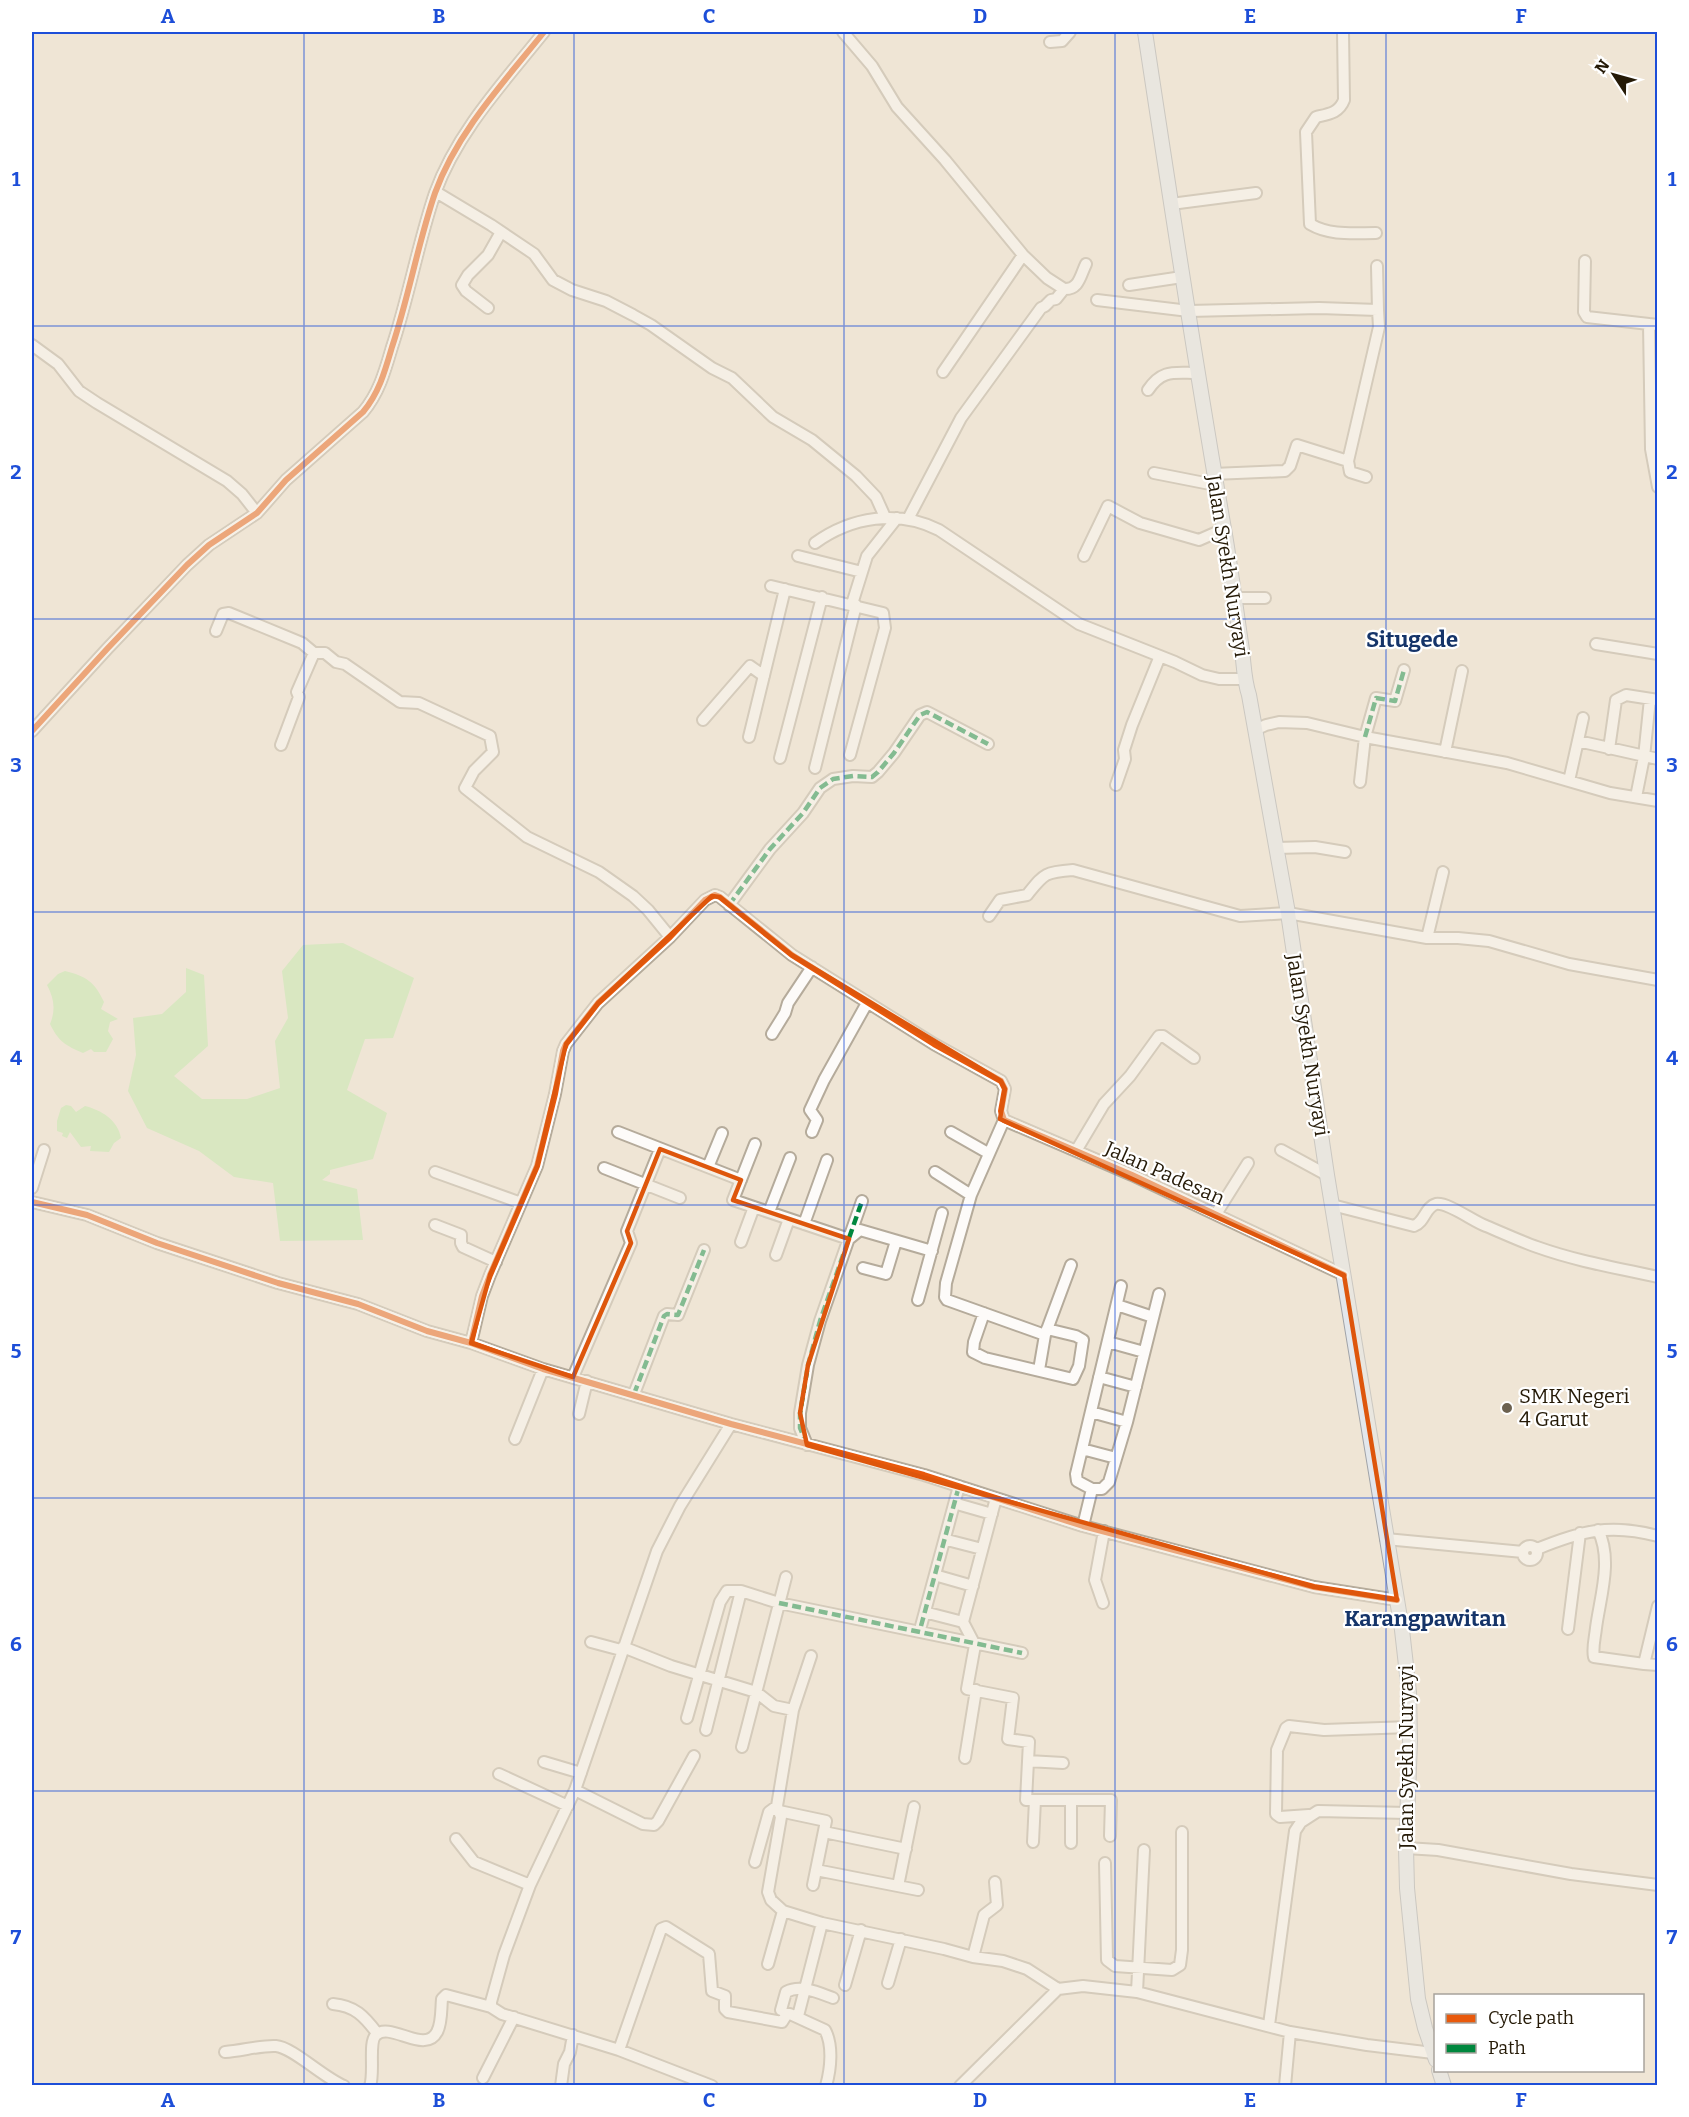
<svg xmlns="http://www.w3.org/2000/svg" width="1689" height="2117" viewBox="0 0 1689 2117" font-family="Bitter,serif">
  <rect width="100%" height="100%" fill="#efe5d5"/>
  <path fill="#bee8a9" d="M343,943l71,35 -21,60 -28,1 -18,51 40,23 -14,46 -43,11v4l-8,6 35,9 6,51 -83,1 -7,-58 -39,-6 -35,-26 -52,-23 -19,-37 8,-36 -3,-37 29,-4 24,-22v-24l18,7 4,71 -34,30 28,23h45l33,-11 -5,-47 13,-23 -6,-47 21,-26z
    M65,971c21,5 30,11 39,31l-3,7 17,10 -8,3 -2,9 5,8 -7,13h-12l-3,-3 -8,4c-18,-8 -24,-11 -33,-29 6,-14 4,-26 -3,-39l11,-11z
    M66,1105l5,1 5,6 9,-6c16,4 33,14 36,32l-7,5 -5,9 -19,-1 1,-5 -10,1 -11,-15 -3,6 -5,-2 1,-3 -6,-2v-10l4,-13z"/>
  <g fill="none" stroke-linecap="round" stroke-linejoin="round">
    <defs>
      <path id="minor" d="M843,32l29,34 25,41 48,53 78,95 24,23 17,11 -8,10 -5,1 -6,6 -4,2 -80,110 -53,101
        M1343,32l1,68c-5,13 -15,14 -28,17l-10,15 4,92c20,12 44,9 66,9
        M1050,42l12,-1 8,-9
        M436,192l55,33 43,29 19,26 19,10 34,11 27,14 18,10 61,43 20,10 41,39 39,23 44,36 20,21 9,20
        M1171,204l85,-11
        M1585,261l-1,51 3,5 62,7
        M1377,266l1,44
        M1129,285l53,-8
        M1064,289c15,1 16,-13 22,-25
        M1097,300l92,11 130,-3 59,2 1,17 -31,134 -51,-16 -7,21 -5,5 -72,3
        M488,308l-22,-17 -4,-6 6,-10 20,-20 13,-23
        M1658,325l-9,-1 2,125 7,38
        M32,345l26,19 21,27 18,12 130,78 15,13 15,19
        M943,372l80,-117
        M1148,390c14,-21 26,-17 49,-17
        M1348,461l2,11 16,5
        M1154,473l61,12
        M815,543c36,-26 83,-34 124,-13l140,94 96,38 27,13 17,4h25
        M798,556l64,16
        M1084,556l24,-50 32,17 59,17 25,-11
        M771,586l112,27 2,15 -35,127
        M1234,598h31
        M852,604l15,-48 30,-38
        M216,631l7,-17 6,-1 73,30 12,10h11l11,9 9,2 55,38 19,1 71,33 3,16 -19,19 -9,17 62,49 72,35 34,24 15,14 22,27
        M1596,644l62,10
        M703,720l47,-54 14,10
        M1255,730l11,-5 13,-3 28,1 58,14 142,26 103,30 48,8
        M32,731l75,-82 80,-84 22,-20 48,-32 29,-33 77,-68c16,-19 22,-41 29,-65 17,-51 26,-104 43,-154 22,-61 69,-111 109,-161
        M749,737l36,-148
        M1578,741l80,18
        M281,745l18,-48 -2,-5 17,-39
        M1609,749l7,-49 10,-5 32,5
        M1445,752l17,-81
        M780,758l42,-161
        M815,768l41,-163
        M1569,781l14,-63
        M1360,782l5,-45 11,-39 19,3 9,-31
        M1116,785l9,-26 -1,-9 8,-25 28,-69
        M1636,797l8,-40 6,-58
        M1276,848l39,-1 30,5
        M729,905l41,-56 33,-36 17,-25 13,-9 20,-3 19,1 6,-5 16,-19 26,-38 7,-3 4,2 57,30
        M989,916l11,-16 27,-5c17,-21 17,-23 46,-25l167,46 48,-3 139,25h31l31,3 80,23 89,16
        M1427,938l16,-66
        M772,1034l13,-21 3,-10 24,-36
        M618,1132l123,48
        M812,1132l5,-12 -7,-10 14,-30 43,-77
        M951,1132l37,21
        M755,1144l-22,56 116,39 11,-9 72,21
        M1281,1150l46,25
        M1076,1151l28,-47 26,-28 29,-40h4l31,22
        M708,1167l14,-34
        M604,1168l76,30
        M435,1172l86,31
        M935,1172l36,23 33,-75
        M32,1188l12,-38
        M971,1195l-25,88 -1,14 2,3 98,35
        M32,1202l55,13 70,28 121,40 80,21 69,27 44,12 72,26 188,55 193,51 159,51 231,61 83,13
        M1332,1205l82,21c11,-4 11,-19 22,-22 12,-2 38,18 50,22 17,7 34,15 51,21 39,14 80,21 121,30
        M769,1212l21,-54
        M1216,1214l32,-51
        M804,1224l23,-64
        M435,1225l26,10v8l2,4 33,15
        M741,1242l13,-35
        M776,1255l13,-36
        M863,1268l23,6 10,-33
        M918,1300l24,-87
        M1117,1305l36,12
        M984,1313l-10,29 -1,10 12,6 88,21 6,-13 4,-26 -7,-4 -29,-7
        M1108,1342l36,10
        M471,1343l11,-47 8,-21 47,-109 18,-72 8,-43 3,-7 32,-41 72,-66 35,-37 10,-5 5,2 72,58 142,89 67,37 4,8 -4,22 3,9 128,55 212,100
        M1039,1370l6,-35 26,-70
        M573,1377l58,-134 -4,-12 33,-82
        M1099,1377l37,10
        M634,1394l30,-78 3,-2 11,1 26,-65
        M1091,1412l36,10
        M579,1414l8,-33
        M515,1439l28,-70
        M807,1445l-7,-17v-15l8,-48 12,-44 42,-120
        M1082,1449l34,9
        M1092,1489l-15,-8 -1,-7 45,-188
        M996,1498l-33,124 12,23 -8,44 46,9 -5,41 21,3 -3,58h85l-1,36
        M957,1504l35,10
        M1083,1526l9,-37h10l7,-7 18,-60 32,-128
        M1598,1530c15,30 2,67 -2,98 -1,10 -4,20 -2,29l50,7 14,-58
        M1386,1539l137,13
        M947,1540l35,9
        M1523 1553a7 7 0 1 1 14 0a7 7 0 1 1-14 0Z
        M1537,1549c44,-18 73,-26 121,-13
        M938,1576l35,10
        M1103,1603l-8,-23 9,-49
        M928,1613l35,9
        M921,1626l38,-140
        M1568,1629l12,-96
        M591,1642l30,8
        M623,1647l48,19 85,26 18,14 19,4 -16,96 4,11 -13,75 3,8 12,11 39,12 122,26 29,8 30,4 24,8 31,20
        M1644,1664l14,1
        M793,1710l18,-54
        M687,1718l33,-116 7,-11h14l38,12 243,50
        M706,1730l35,-139
        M742,1747l44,-170
        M965,1758l11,-68
        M1028,1761l35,2
        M544,1762l37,11
        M499,1774l69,32
        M575,1790l68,34 11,1 4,-4 36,-65
        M779,1811l47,10 -13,64
        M1309,1815l-29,2 -4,-3 1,-64 9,-22 3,-2 35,4 86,-3
        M824,1832l82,17
        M456,1839l18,23 56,23
        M1033,1842l2,-42
        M1071,1843v-43
        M1406,1848l32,2 133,24 87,11
        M755,1862l14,-50 8,-6
        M1105,1863l2,97 8,6 57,4 8,-5 2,-15v-118
        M816,1870l102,20
        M898,1886l16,-79
        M973,1957l11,-42 13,-10 -2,-23
        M768,1964l15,-53
        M888,1983l13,-44
        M845,1985l16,-55
        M1137,1992l7,-142
        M333,2004c22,2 31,12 44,29
        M781,2010l5,-18c15,-8 33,1 47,6
        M798,2016l24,-93
        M1269,2025l26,-194 6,-9 17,-11 89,2
        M619,2050l42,-121 5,-2 43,27 3,37 13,5v13l3,3 54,10 5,-8h3l35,16c8,15 6,38 1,56
        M225,2052c16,-1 37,-7 51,-6 16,1 48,32 68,40
        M483,2078l31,-61
        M370,2086c5,-13 -2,-44 6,-51 14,-14 49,20 61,-3 5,-9 4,-23 5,-33l4,-4 45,12
        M561,2086l3,-22 6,-12 3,-17
        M712,2086l-93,-36 -117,-36 -11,-7v-5l13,-47 26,-70 45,-95 82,-239 23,-45 51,-82
        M960,2086l98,-97 25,-3 54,6 153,40 77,13 66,8
        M1285,2086l5,-54"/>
      <path id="major" d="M1145,32c25,166 50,332 79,497 7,40 12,81 18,121 2,16 2,30 7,45l39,218 39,262 75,455 7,62 1,49 -4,107 1,40 11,111 7,29 11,32
        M1439,2070l5,16"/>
    </defs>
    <use href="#minor" stroke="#b5ab9b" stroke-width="14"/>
    <use href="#major" stroke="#a0a3a8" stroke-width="16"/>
    <use href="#minor" stroke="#fdfbf9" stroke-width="10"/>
    <use href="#major" stroke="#e3e7ec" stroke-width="14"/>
    <path stroke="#00873e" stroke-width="4.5" stroke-dasharray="9 4.5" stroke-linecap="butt" d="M1365,737l11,-39 19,3 9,-31
      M729,905l41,-56 33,-36 17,-25 13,-9 20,-3 19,1 6,-5 16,-19 26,-38 7,-3 4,2 57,30
      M634,1394l30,-78 3,-2 11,1 26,-65
      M807,1445l-7,-17v-15l8,-48 12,-44 42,-120
      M779,1603l243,50
      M921,1626l38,-140"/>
    <defs>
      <path id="cycleway" d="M32,731l75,-82 80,-84 22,-20 48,-32 29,-33 77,-68c16,-19 22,-41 29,-65 17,-51 26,-104 43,-154 22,-61 69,-111 109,-161
        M32,1202l55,13 70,28 121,40 80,21 69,27 44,12 72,26 188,55 193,51 159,51 231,61 83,13
        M471,1343l11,-47 8,-21 47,-109 18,-72 8,-43 3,-7 32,-41 72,-66 35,-37 10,-5 5,2 72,58 142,89 67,37 4,8 -4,22 3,9 128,55 212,100"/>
    </defs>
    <use href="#cycleway" stroke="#fff" stroke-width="10"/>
    <use href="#cycleway" stroke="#e8590c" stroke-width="6"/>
  </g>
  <path d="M0 0H1689V2117H0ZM712,896l8,1 72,58 209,126 4,8 -5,30 344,156 53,325 -83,-13 -507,-142 -7,-32 8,-48 41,-126 -116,-39 8,-20 -81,-31 -33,82 4,12 -58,134 -102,-34 19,-68 47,-109 29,-122 32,-41z" fill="#efe5d5" fill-opacity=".55" fill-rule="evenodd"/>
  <path fill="none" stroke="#de560c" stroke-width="4.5" stroke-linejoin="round" d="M712,896l8,1 72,58 209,126 4,8 -5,30 344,156 53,325 -83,-13 -507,-142 -7,-32 8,-48 41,-126 -116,-39 8,-20 -81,-31 -33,82 4,12 -58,134 -102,-34 19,-68 47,-109 29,-122 32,-41z"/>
  <path fill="none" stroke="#1d4ed8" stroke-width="1.5" stroke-opacity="0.55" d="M304,32v2054M574,32v2054M844,32v2054M1115,32v2054M1386,32v2054M32,326h1626M32,619h1626M32,912h1626M32,1205h1626M32,1498h1626M32,1791h1626"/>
  <circle fill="#6c614f" stroke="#fff" stroke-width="2" cx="1507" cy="1408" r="6"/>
  <g text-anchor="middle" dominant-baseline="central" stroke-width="4.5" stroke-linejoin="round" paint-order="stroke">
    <g font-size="20" fill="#251a07" stroke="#fff">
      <text transform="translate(1228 566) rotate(81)">Jalan Syekh Nuryayi</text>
      <text transform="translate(1308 1045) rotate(81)">Jalan Syekh Nuryayi</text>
      <text transform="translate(1165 1173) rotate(24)">Jalan Padesan</text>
      <text transform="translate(1406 1757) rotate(-90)">Jalan Syekh Nuryayi</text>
    </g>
    <g font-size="20" fill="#251a07" stroke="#fff" text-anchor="start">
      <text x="1519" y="1396">SMK Negeri<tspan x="1519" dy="23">4 Garut</tspan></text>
    </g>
    <g font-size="22" font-weight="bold" fill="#153469" stroke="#fff">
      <text x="1412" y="639">Situgede</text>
      <text x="1425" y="1618">Karangpawitan</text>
    </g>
  </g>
  <rect width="1689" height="2117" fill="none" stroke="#ffffff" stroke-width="66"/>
  <rect x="1434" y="1994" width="210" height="78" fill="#ffffff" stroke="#a8a39c" stroke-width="1.5"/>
  <rect x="1446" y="2014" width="30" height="9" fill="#e8590c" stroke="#a8a39c" stroke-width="1.5"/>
  <text x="1488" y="2024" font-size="18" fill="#251a07">Cycle path</text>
  <rect x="1446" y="2044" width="30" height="9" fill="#00873e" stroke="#a8a39c" stroke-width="1.5"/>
  <text x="1488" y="2054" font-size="18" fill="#251a07">Path</text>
  <g transform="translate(1614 75) rotate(306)" stroke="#ffffff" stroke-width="4.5" paint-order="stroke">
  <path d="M0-4.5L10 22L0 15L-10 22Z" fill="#251a07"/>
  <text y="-9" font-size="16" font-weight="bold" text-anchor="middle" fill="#251a07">N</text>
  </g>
  <rect x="33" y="33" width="1623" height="2051" fill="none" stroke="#1d4ed8" stroke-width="2"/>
  <g font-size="20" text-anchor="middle" font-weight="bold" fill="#1d4ed8">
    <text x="168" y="23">A</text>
    <text x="439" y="23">B</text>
    <text x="709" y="23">C</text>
    <text x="980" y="23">D</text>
    <text x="1250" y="23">E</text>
    <text x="1521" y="23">F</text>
    <text x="16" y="186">1</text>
    <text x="1672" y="186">1</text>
    <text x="16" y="479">2</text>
    <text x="1672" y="479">2</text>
    <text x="16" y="772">3</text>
    <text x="1672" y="772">3</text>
    <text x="16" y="1065">4</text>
    <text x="1672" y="1065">4</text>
    <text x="16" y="1358">5</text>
    <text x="1672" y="1358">5</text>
    <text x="16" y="1651">6</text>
    <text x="1672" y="1651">6</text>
    <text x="16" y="1944">7</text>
    <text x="1672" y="1944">7</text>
    <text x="168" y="2107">A</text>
    <text x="439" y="2107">B</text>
    <text x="709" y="2107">C</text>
    <text x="980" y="2107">D</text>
    <text x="1250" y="2107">E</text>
    <text x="1521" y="2107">F</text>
  </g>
</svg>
